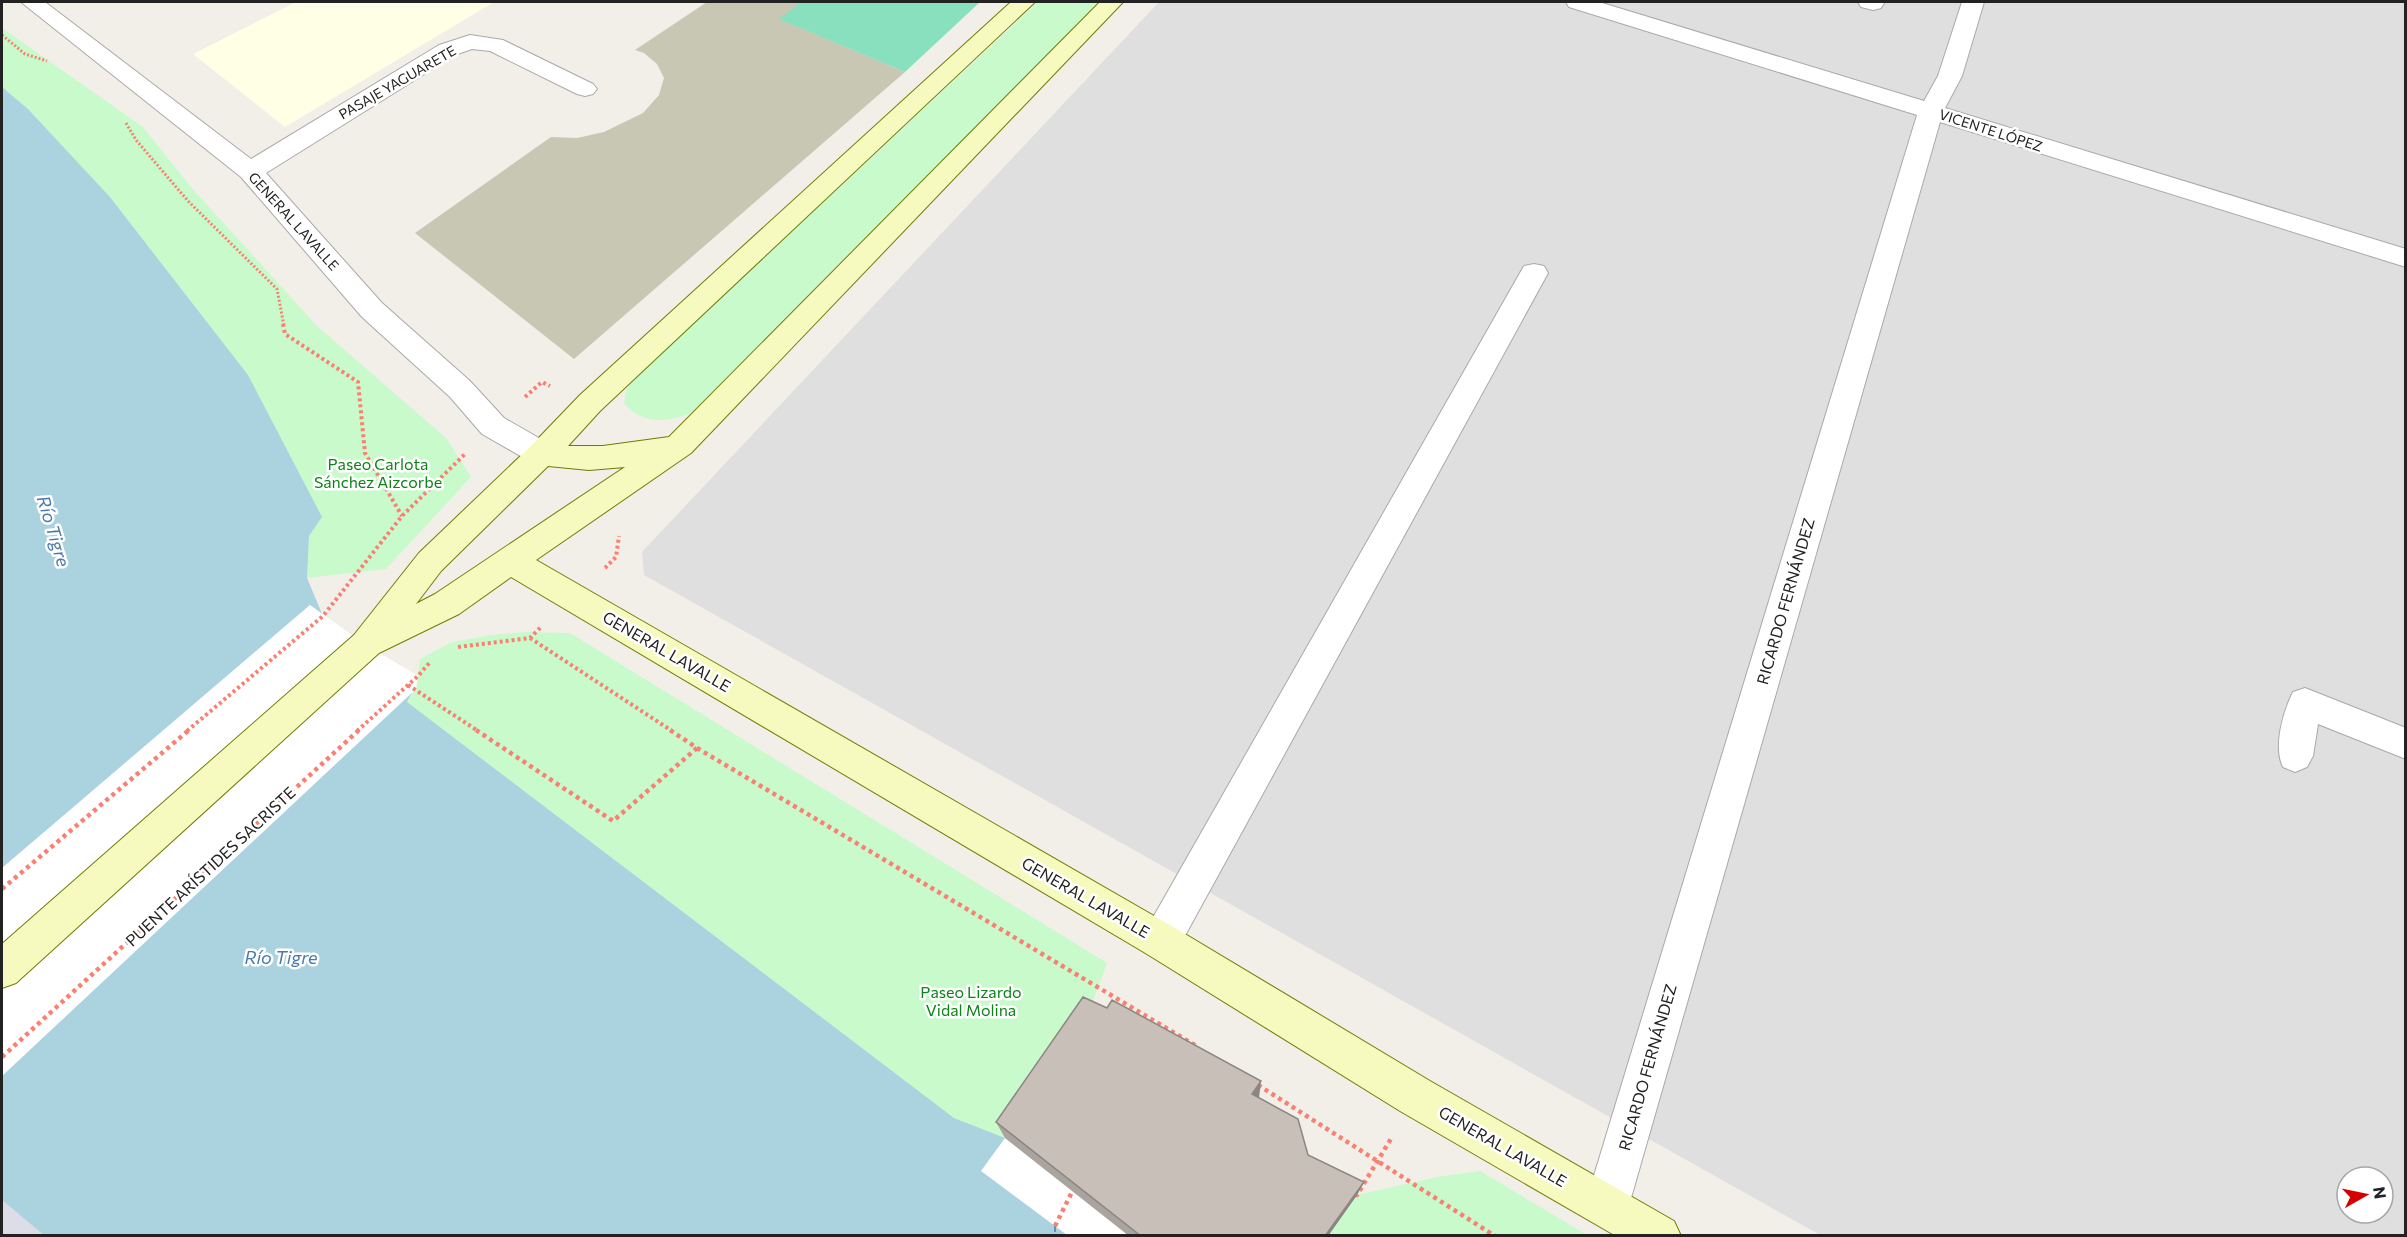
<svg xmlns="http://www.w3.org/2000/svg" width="2407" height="1237" viewBox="0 0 2407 1237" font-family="Commissioner,sans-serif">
  <rect width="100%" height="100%" fill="#f2efe9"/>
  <path fill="#e0dfdf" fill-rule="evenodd" d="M1159,2h1246v1233h-585l-1176,-660 -2,-23zM2347,1177h36v36h-36z"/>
  <path fill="#ffffe5" d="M296,2h198l-209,125 -92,-73z"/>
  <path fill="#c7c7b4" d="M707,2h83l9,3 -19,14 125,53 -331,287 -159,-126 136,-96 26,1 27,-6 39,-19 16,-18 5,-17 -7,-14 -13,-11 -9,-3z"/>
  <path fill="#c8facc" d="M1038,2h61l-407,410c-22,11 -51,13 -68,-9l2,-12 7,-11z
    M2,28l141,99 47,59 127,140 129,112 25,39 -85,92 -79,9 2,-42 12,-20 -73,-141 -138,-178 -82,-88 -26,-22z
    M526,632l44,1 537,330 -20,54 -82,121 -51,-20 -547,-416 9,-13 4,-30 32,-17 39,-7z
    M1480,1171l107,64 -259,1 29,-41 80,-18z"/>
  <path fill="#88e0be" d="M790,2h190l-75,70 -126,-53 19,-14z"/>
  <path fill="#dddde8" d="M2,1200l43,35h-43z"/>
  <path fill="#aad3df" d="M2,87l26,22 82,88 138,178 74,142 -13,19 -2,42 21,50 89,56 -10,18 547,416 51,20 124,97 -1084,1 -43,-36z"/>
  <path fill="#fff" d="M310,605l56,40 52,31 -2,13 -414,387v-208z
    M1005,1138l124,97h-62l-86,-64z"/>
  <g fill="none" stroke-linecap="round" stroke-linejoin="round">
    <path stroke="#4a7aab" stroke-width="1.5" stroke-dasharray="6 4.5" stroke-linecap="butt" d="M1055,1226v10"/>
    <defs>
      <path id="street" d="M21,2h24l206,157 188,-114 31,-10 33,5 90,44 4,5 -4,5 -8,2 -8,-2 -87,-43 -18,-2 -17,6 -189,118 116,130 88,78 34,37 49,28 4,8 -4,8 -11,3 -11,-3 -49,-28 -32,-37 -88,-80 -121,-140z
        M1566,2h33l325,99 14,-25 24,-74h22l-22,74 -17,32 461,141v18l-466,-145 -311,1083 -7,15 -15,7 -15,-7 -7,-15 332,-1090 -348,-108z
        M1858,2h25l1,1 -3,5 -8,2 -12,-3z
        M1534,264l10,2 4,7 -373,681 -14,6 -14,-6 -5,-13 5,-13 373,-655 4,-7z
        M2305,688l101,40v31l-88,-35 -5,32 -6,11 -12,5 -12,-5c-10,-20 0,-55 10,-75z"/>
      <path id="secondary" d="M1011,2h24l-435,409 -32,35h35l66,-9 431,-435h23l-432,451 -155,107 639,368 255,153 244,140 7,15h-65l-216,-125 -253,-157 -636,-377 -52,37 -80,39 -363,330 -14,5v-44l352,-309 65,-82 112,-107 49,-51zM548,466l41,4 36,-3 -190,127 -19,10 25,-33z"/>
    </defs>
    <use href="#street" stroke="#a9a9a9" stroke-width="2"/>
    <use href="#secondary" stroke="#707d05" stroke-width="2"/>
    <path stroke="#fa8072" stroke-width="3" stroke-dasharray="2 2" stroke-linecap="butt" d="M2,35l23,19 22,7
      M126,123l10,17 52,61 89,88 7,37"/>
    <path stroke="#fa8072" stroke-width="4" stroke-dasharray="3 3" stroke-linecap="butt" d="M283,324l2,10 73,48 7,71 37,63
      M525,397l17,-15 8,4
      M605,568l11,-11 3,-21
      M530,638l142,93
      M458,647l72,-9 12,-12
      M408,685l70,46
      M187,731l136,-115 79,-100 63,-62
      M357,731l61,-55 13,-15"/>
    <path stroke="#fa8072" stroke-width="4.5" stroke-dasharray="4 4" stroke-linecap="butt" d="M476,730l137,91 84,-73 -27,-18
      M697,748l501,299
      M2,889l187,-159
      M2,1057l357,-327
      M1258,1085l237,151
      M1354,1195h3l35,-58
      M1055,1226l20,-40"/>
    <use href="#street" fill="#fff" fill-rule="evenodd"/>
    <use href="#secondary" fill="#f7fabf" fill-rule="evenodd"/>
  </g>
  <path fill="#aba49e" d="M1107,1008l152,90 49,57 56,27 -7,13 -29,41h-199l-124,-98 -9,-16z"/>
  <path fill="#8b8681" d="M1261,1081l-2,17 -7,-4z
    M1364,1182l-7,13 -29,41h-3z"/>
  <path fill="#c7bfb8" stroke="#8b8681" stroke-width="1.5" d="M1083,997l24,11 5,-8 149,81 -9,13 46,25 10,36 56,27 -39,54h-184l-145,-114z"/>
  <g text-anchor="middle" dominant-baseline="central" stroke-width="5" stroke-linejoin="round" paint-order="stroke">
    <g font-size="14" fill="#222" stroke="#fff">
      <text transform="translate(397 82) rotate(-30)">PASAJE YAGUARETE</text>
      <text transform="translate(1991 130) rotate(18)">VICENTE LÓPEZ</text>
      <text transform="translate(294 221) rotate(48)">GENERAL LAVALLE</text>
    </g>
    <g font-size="16" fill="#0c8416" stroke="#fff">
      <text x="378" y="463">Paseo Carlota<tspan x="378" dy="18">Sánchez Aizcorbe</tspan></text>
      <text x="971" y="991">Paseo Lizardo<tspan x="971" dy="18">Vidal Molina</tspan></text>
    </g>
    <g font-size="16" fill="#222" stroke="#fff">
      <text transform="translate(1785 601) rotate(-74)">RICARDO FERNÁNDEZ</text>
      <text transform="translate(667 651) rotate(30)">GENERAL LAVALLE</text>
      <text transform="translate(210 866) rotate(-43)">PUENTE ARÍSTIDES SACRISTE</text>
      <text transform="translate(1086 897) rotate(30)">GENERAL LAVALLE</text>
      <text transform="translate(1647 1067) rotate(-74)">RICARDO FERNÁNDEZ</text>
      <text transform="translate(1503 1146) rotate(30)">GENERAL LAVALLE</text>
    </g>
    <g font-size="18" font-style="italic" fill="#4a7aab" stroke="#fff">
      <text transform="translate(54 531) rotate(73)">Río Tigre</text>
      <text x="281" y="957">Río Tigre</text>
    </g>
  </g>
  <rect width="2407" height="1237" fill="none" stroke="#222222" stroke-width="6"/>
  <g transform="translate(2365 1195) rotate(81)"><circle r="28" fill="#ffffff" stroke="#a7a7a7" stroke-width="1.5"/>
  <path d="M0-4.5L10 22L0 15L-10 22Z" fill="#d40000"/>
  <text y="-9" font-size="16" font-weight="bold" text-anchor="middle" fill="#222222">N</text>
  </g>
</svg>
